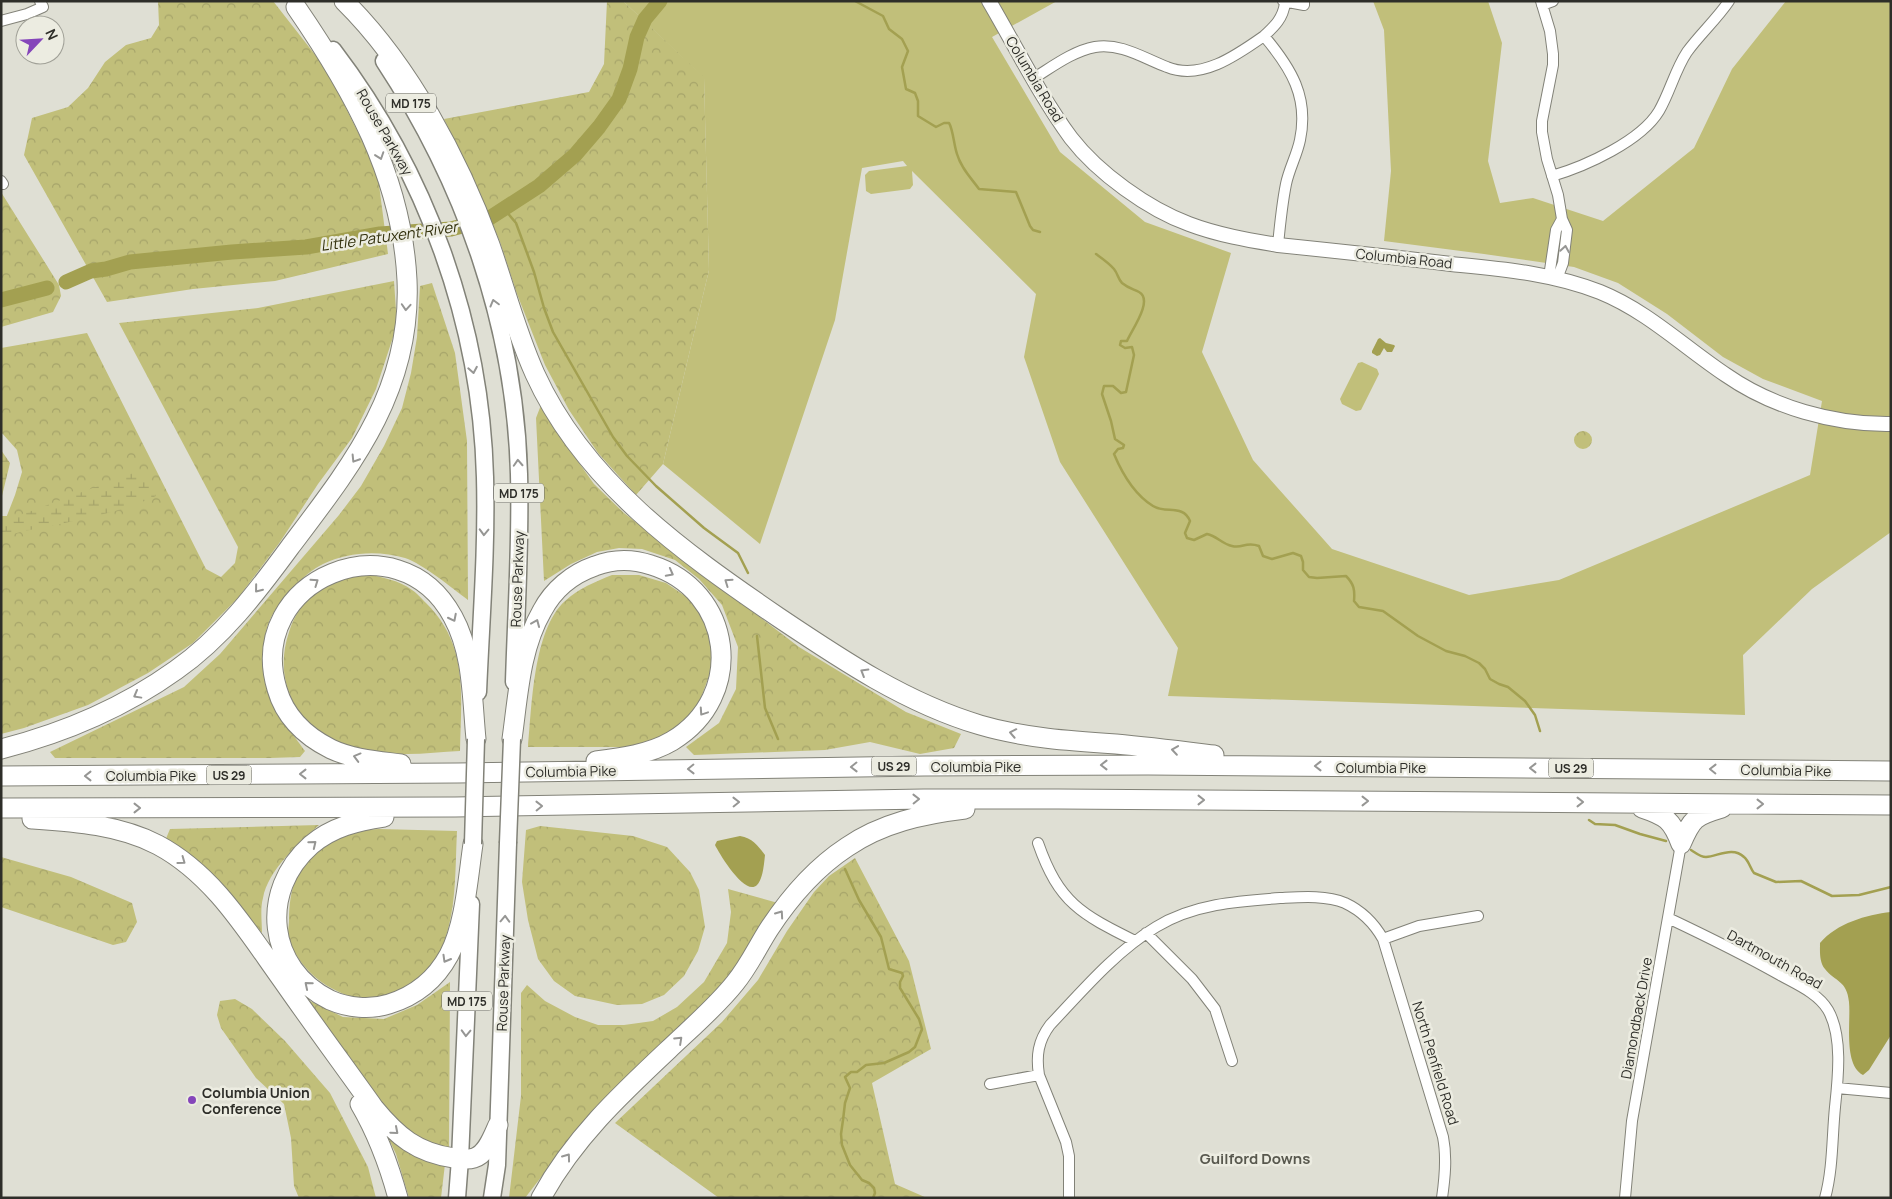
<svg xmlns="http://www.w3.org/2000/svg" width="1892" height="1199" viewBox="0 0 1892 1199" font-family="Manrope,sans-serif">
  <defs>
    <pattern id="forest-crowns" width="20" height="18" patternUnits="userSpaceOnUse" patternTransform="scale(1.25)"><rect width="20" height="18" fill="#c1bf7a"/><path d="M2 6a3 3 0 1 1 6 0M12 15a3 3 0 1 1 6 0" fill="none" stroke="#a6a46a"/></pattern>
    <pattern id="wetland-marsh" width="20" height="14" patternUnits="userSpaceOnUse" patternTransform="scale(1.25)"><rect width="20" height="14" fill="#c1bf7a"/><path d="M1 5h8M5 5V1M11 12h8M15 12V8" fill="none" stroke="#a6a46a"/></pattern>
  </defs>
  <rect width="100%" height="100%" fill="#dfdfd4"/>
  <path fill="#c1bf7a" d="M623,1h434l-65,36 68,115 85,70 86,31 -29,99 51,108 79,89 137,46 90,-15 251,-105 12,-74 -59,-22 -40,-22 -56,-43 -49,-31 -44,-16 -90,-13 -100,-13 7,-70 -7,-141 -11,-29h115l14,42 -14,118 12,42 33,-5 70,23 91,-73 38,-79 54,-68h105v531l-79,57 -69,66 2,60 -577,-19 10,-48 -118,-186 -36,-105 12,-63 -124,-123 1,14 -3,4 -39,5 -5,-3 -1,-16 4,-4 38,-5 -4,-5 -41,7 -27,152 -75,224 -97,-80 46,-194 -5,-192z
    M1362,362l15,7 2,5 -18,36 -5,1 -14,-7 -2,-5 18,-36z"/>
  <path fill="url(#forest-crowns)" d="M158,1h115l54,69 35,70 16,37 10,77 -113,27 -82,8 -86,13 -83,-147 8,-37 36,-11 20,-19 17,-26 21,-17 25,-7 8,-13z
    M607,1h16l81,76 5,193 -46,194 -27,31 -38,-42 -29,-43 -24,-45 -28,-71 -17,-52 -26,-61 -30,-62 145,-27 15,-28z
    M1,192l58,93 2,11 -8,16 -52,15z
    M394,281l3,44 -21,64 -24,49 -34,46 -38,58 -42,56 -45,45 -45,30 -60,32 -64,23 -23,6v-203l14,-36 7,-23 -5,-22 -16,-18v-84l86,-15 119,236 15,8 14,-14 3,-16 -119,-224 139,-15z
    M432,283l23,70 12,88 1,159c-16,-12 -45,-36 -63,-42 -27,-8 -57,-6 -82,6 -19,9 -46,38 -54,58 -7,17 -7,46 -3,64 4,17 28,50 39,65l-5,6 -30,1h-215l-5,-6 134,-65 36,-33 119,-139 22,-29 23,-40 18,-38 9,-35 6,-36 3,-51z
    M541,405l26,41 27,38 30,29 175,134 107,65 55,22 -7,14 -34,6 -50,-12 -45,8 -131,5 -8,-8 33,-24 17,-34 2,-42 -16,-42 -23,-26 -24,-19 -33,-11 -23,-1 -22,4 -26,12 -27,17 -8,-163z
    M1574 440a9 9 0 1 1 18 0a9 9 0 1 1-18 0Z
    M365,574c16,3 34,6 47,16 5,3 10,9 14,13 43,42 35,93 34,148 -23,1 -49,5 -72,2 -9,-1 -17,-3 -26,-4 -7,-1 -16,-2 -22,-5 -46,-20 -67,-65 -51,-112 5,-17 15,-32 30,-42 15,-10 29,-13 46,-16z
    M612,575h27l27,8 28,19 13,20 8,29 -6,25 -11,30 -23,24 -25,14 -24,3h-98c4,-41 5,-117 37,-146 14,-13 30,-19 47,-26z
    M319,825c-20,18 -51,45 -56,73 -3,11 -1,24 -1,35l-50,-58 -47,-34 5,-12z
    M540,826l93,10 34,11 23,25 9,18 6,37 -7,24 -14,25 -20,19 -22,9 -25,1 -42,-9 -21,-15 -16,-22 -10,-39 -6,-38 4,-52z
    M379,829l78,2c-2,40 0,82 -16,119 -8,18 -24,30 -40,39 -9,5 -22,12 -32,11 -34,-3 -69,-27 -80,-61 -2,-6 0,-13 0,-19 0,-15 2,-31 8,-44 6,-14 34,-37 48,-42 10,-4 23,-4 34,-5z
    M1,857l70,20 61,26 5,19 -11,20 -13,3 -112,-38z
    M855,858l54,103 22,88 -59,34 23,101 32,14h-208l-104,-75 107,-101 36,-42 29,-49 27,-39 15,-16z
    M728,889l50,14 -50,75 -21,25 -97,89 -34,40 -51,66h-16l12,-102v-103l6,-8 18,16 30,16 23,8h26l29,-4 24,-14 27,-25 23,-39 4,-31z
    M450,982l-1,169 -52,-23 -91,-129 37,18 41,2 33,-14z
    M235,999l17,10 33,32 45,52 38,74 8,31h-77l-5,-12 -3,-48 -7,-34 -28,-26 -35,-50 -4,-13 3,-14z
    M384,1129l61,35 -4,34h-32l-13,-44z"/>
  <path fill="url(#wetland-marsh)" d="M1,450l9,13 -9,37z
    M133,473l17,10 6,13c-50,23 -103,27 -155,41v-21h17z"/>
  <path fill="#a3a051" d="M1380,338l6,5 8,2 1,1 -3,6h-5l-3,-4 -4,7 -3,1 -5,-3v-2l6,-12z
    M740,836c13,2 18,10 25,19 -1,9 -2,24 -8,30 -12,12 -38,-32 -42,-40l2,-4z
    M1891,912v123l-22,35 -6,5c-20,-10 -12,-54 -14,-73 -2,-22 -14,-20 -24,-33 -6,-7 -5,-18 -5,-26 17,-20 46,-28 71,-31z"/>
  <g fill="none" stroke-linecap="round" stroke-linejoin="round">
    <path stroke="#a3a051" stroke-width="2.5" d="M855,1l28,15 6,13 13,10 6,12 -6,16 4,22 9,4 3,8v15l18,11 8,-4h5c4,6 5,23 8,31 4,14 14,24 22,35l37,3 14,34 3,4 7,2
      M505,210l11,13 18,49 10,36 9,24 60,105 14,19 29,30 48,42 34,25 10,20
      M1096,254c7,5 13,9 18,15 4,5 4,10 8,14 6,5 11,6 17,9 15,8 -8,39 -12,49h-6l-1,4 5,3 7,-1 2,8 -8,37 -5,1 -8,-7h-9l-2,8 9,27 4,18 9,6 -1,3 -5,1 -4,5c8,19 21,41 39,52 13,8 30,-2 37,15l-5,12 2,5 7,2 13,-6c10,2 15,10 25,12 11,3 13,-5 27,0l4,10 9,3 21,-6 8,3 2,6v8l6,7 8,1 29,-2c8,8 9,14 8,25l5,6 24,4 35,25 28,15 19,5 14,7 6,6 5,10 9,5 9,3 17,14 10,14 5,16
      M757,636l8,72 13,31
      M1589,820l6,4 20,1 25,9 26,7
      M1691,850c5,3 9,7 15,7 12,-1 27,-11 38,0 5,4 6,11 10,16l22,9 25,-1 31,15 27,-1 32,-8
      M845,869l14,31 22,37 8,32 13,4 1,3 -3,6v6l19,31 3,10 -7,18 -6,5 -25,11 -18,2 -9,7h-6l-6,5 5,11 -5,15 -2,17 -2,14 1,11 8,20 12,15 7,3 5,5 1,5 -2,5"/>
    <path stroke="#a3a051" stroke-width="15" d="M66,282l25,-11 15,-2 24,-7 102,-10 74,-5 74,-13 71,-5 37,-10 51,-33 36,-31 24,-28 20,-28 11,-30 7,-32 8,-18 15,-18
      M1,300l46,-12"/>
    <defs>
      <path id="minor" d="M1283,1l21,4v-4
        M1541,1l9,30 3,23v11l-11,56v11l5,27 11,36 4,24 5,11 -4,33 -6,16
        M1542,5l11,-4
        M1,21l26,-7 16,-7 -3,-6
        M1264,36c11,-10 19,-18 21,-33
        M1034,78c18,-11 39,-27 61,-31 27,-4 48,11 72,20 34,14 70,-12 97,-31 27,32 45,61 36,104 -3,15 -11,29 -14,44 -4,20 -6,40 -8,61
        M1552,176c34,-10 89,-35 107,-65 11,-19 16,-41 28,-59 13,-18 30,-33 42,-51
        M1,181l2,3
        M1549,277l7,-47 6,-11
        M1038,843c21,60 43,71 97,98
        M1668,918c38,18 75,36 112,57 16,9 38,18 48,35 15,26 10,69 7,97 -3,30 -2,62 -10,91
        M1146,933l46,46 23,30 17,52
        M1383,939l36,-13 59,-10
        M990,1084l49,-9
        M1837,1088l54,5
        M1069,1198v-42l-3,-14 -27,-67c-3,-19 -1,-34 11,-50 33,-35 65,-73 106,-98 37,-23 82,-26 125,-29 20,-1 45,-3 64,5 17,8 29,20 38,36l60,198c4,20 2,40 -1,61
        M1625,1198l7,-77 49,-277"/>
      <path id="secondary" d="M989,1c27,46 51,95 82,137 27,35 77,71 118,86 29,11 59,16 89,21 58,6 115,12 173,19 50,5 101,9 149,28 47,19 84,55 126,83 46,32 108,50 165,49"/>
      <path id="primary" d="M333,50c93,122 148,273 152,427 2,71 -4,144 -7,215
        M384,61c81,123 131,265 135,413 2,69 -3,139 -5,208
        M457,1198l3,-39 11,-255
        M492,1198l5,-33 11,-322"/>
      <path id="motorway" d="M344,1c65,64 115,159 146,244 15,43 26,87 45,129 49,108 148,178 243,243 64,43 128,86 202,108 44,13 90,16 136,19 33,3 65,7 98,11
        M512,739c6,-42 8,-90 30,-128 11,-21 30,-37 53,-45 18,-7 38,-7 56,-1 82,25 96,131 21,176 -22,13 -51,17 -76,20
        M1,749c63,-16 122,-41 175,-79 46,-32 81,-78 114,-123 62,-82 122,-157 117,-267 -5,-103 -54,-190 -111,-273
        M401,764c-23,-3 -49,-5 -70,-15 -26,-13 -46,-32 -54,-60 -33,-110 121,-174 176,-72 20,36 19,82 23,122
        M1,776l456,-3 467,-7 224,-1 743,6
        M1,808l454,-1 469,-8h134l833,6
        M1642,808c24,8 30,12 39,36
        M384,817c-27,4 -52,10 -73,28 -52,46 -44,124 19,155 18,8 40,10 59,4 26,-8 47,-25 60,-49 16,-30 19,-77 24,-111
        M32,819c43,3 88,6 126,26 56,30 89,86 125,136 30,43 61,85 91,127 23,28 43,45 80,50 6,1 14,2 20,0 13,-4 19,-22 24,-33
        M1681,844c11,-26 14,-28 41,-36
        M360,1104c17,29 29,61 38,94
        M541,1198c32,-59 79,-103 127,-148 23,-22 48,-43 67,-67 14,-17 23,-37 34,-54 21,-32 46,-61 78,-82 35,-24 76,-33 118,-38"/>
    </defs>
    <use href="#minor" stroke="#828278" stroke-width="12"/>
    <use href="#secondary" stroke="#828278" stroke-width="16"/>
    <use href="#primary" stroke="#828278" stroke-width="19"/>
    <use href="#motorway" stroke="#828278" stroke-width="21"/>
    <use href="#minor" stroke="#fff" stroke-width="10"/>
    <use href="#secondary" stroke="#fff" stroke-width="14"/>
    <use href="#primary" stroke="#fff" stroke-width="16"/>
    <use href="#motorway" stroke="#fff" stroke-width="19"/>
    <defs>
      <path id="primary-bridge" d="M508,843l4,-104
        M473,844l3,-105"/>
    </defs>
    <use href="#primary-bridge" stroke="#828278" stroke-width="19" stroke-linecap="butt"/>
    <use href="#primary-bridge" stroke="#fff" stroke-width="16"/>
  </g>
  <defs><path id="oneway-chevron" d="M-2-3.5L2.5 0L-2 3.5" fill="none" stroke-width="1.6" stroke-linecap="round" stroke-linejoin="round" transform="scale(1.25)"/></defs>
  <g stroke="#969694">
    <use href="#oneway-chevron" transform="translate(380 156) rotate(71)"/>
    <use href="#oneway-chevron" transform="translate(1565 249) rotate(-81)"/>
    <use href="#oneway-chevron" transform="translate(494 303) rotate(-105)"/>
    <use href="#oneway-chevron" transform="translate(406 307) rotate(94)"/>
    <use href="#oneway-chevron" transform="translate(473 370) rotate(80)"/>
    <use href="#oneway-chevron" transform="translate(355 459) rotate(122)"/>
    <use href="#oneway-chevron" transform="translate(518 463) rotate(-93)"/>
    <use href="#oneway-chevron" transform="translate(484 532) rotate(92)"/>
    <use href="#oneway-chevron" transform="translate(670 573) rotate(28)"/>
    <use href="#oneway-chevron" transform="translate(315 582) rotate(-35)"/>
    <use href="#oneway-chevron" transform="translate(728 582) rotate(-145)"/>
    <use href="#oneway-chevron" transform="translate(258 589) rotate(129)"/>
    <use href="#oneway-chevron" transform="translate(453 618) rotate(63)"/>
    <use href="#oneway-chevron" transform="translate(536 623) rotate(-67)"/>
    <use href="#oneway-chevron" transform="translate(864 672) rotate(-149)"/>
    <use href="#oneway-chevron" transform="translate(137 695) rotate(151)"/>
    <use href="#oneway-chevron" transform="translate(703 712) rotate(124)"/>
    <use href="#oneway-chevron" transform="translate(1013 733) rotate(-169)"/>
    <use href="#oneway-chevron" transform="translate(1175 750) rotate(-172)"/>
    <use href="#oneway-chevron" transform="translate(357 757) rotate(-165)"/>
    <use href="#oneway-chevron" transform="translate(1104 765) rotate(180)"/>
    <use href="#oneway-chevron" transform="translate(1318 766) rotate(-180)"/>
    <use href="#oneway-chevron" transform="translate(854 767) rotate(179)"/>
    <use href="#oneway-chevron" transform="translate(1533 768) rotate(-180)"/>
    <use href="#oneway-chevron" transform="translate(691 769) rotate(179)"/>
    <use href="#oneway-chevron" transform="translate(1713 769) rotate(-179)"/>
    <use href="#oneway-chevron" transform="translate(303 774) rotate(180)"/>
    <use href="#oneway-chevron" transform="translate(88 776) rotate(180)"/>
    <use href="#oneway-chevron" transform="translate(916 799) rotate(-1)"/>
    <use href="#oneway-chevron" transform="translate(1201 800)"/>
    <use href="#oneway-chevron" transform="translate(1365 801)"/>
    <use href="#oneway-chevron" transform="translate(736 802) rotate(-1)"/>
    <use href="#oneway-chevron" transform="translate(1580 802)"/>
    <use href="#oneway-chevron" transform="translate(1760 804)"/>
    <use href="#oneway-chevron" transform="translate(539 806) rotate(-1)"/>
    <use href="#oneway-chevron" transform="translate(137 808)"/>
    <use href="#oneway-chevron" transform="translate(313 844) rotate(-39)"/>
    <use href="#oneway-chevron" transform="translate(182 861) rotate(36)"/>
    <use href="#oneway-chevron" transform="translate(780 914) rotate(-55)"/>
    <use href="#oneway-chevron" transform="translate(505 919) rotate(-88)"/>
    <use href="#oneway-chevron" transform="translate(446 959) rotate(120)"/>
    <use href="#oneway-chevron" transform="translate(308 985) rotate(-140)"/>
    <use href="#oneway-chevron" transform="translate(466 1033) rotate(92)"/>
    <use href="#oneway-chevron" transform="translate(679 1040) rotate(-43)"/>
    <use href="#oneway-chevron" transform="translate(395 1131) rotate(41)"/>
    <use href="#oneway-chevron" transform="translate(567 1157) rotate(-54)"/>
  </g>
  <circle fill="#8545ba" stroke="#ecece1" stroke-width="2" cx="192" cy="1100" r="5"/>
  <g text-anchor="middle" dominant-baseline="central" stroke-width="5" stroke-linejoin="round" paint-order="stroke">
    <g fill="#ecece1" stroke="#676760" stroke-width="1">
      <rect x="386" y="93.5" width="50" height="19" rx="4"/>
      <rect x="494" y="483.5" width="50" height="19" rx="4"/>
      <rect x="871.5" y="756.5" width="45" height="19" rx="4"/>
      <rect x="1548.5" y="758.5" width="45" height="19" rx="4"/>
      <rect x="206.5" y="765.5" width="45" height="19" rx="4"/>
      <rect x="442" y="991.5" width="50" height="19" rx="4"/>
    </g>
    <g font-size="12" font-weight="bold" fill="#2e2e29">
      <text x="411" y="103">MD 175</text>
      <text x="519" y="493">MD 175</text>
      <text x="894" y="766">US 29</text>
      <text x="1571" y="768">US 29</text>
      <text x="229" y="775">US 29</text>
      <text x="467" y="1001">MD 175</text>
    </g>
    <g font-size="14" fill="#2e2e29" stroke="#ecece1">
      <text transform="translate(1035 79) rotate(59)">Columbia Road</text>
      <text transform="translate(385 132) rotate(60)">Rouse Parkway</text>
      <text transform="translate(1404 258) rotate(6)">Columbia Road</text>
      <text transform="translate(517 579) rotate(-88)">Rouse Parkway</text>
      <text x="976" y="766">Columbia Pike</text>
      <text x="1381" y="767">Columbia Pike</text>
      <text transform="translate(1786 770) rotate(1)">Columbia Pike</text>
      <text transform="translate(571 771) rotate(-1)">Columbia Pike</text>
      <text x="151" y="775">Columbia Pike</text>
      <text transform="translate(1775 959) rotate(29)">Dartmouth Road</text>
      <text transform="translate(503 983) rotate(-88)">Rouse Parkway</text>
      <text transform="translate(1636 1018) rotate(-80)">Diamondback Drive</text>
      <text transform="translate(1436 1063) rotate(73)">North Penfield Road</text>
    </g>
    <g font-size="14" font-weight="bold" fill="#2e2e29" stroke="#ecece1" text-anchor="start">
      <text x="202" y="1092">Columbia Union<tspan x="202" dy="16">Conference</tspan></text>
    </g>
    <g font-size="15" font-style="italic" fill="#32300d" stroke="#ecece1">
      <text transform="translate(389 236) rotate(-8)">Little Patuxent River</text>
    </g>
    <g font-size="15" font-weight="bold" fill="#58584e" stroke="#ecece1">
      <text x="1255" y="1158">Guilford Downs</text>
    </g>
  </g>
  <rect width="1892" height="1199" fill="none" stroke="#2e2e29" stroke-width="5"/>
  <g transform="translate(40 40) rotate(65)"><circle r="24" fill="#ecece1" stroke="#a0a097"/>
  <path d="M0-4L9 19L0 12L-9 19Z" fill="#8545ba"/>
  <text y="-8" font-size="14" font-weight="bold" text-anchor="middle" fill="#2e2e29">N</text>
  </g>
</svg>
